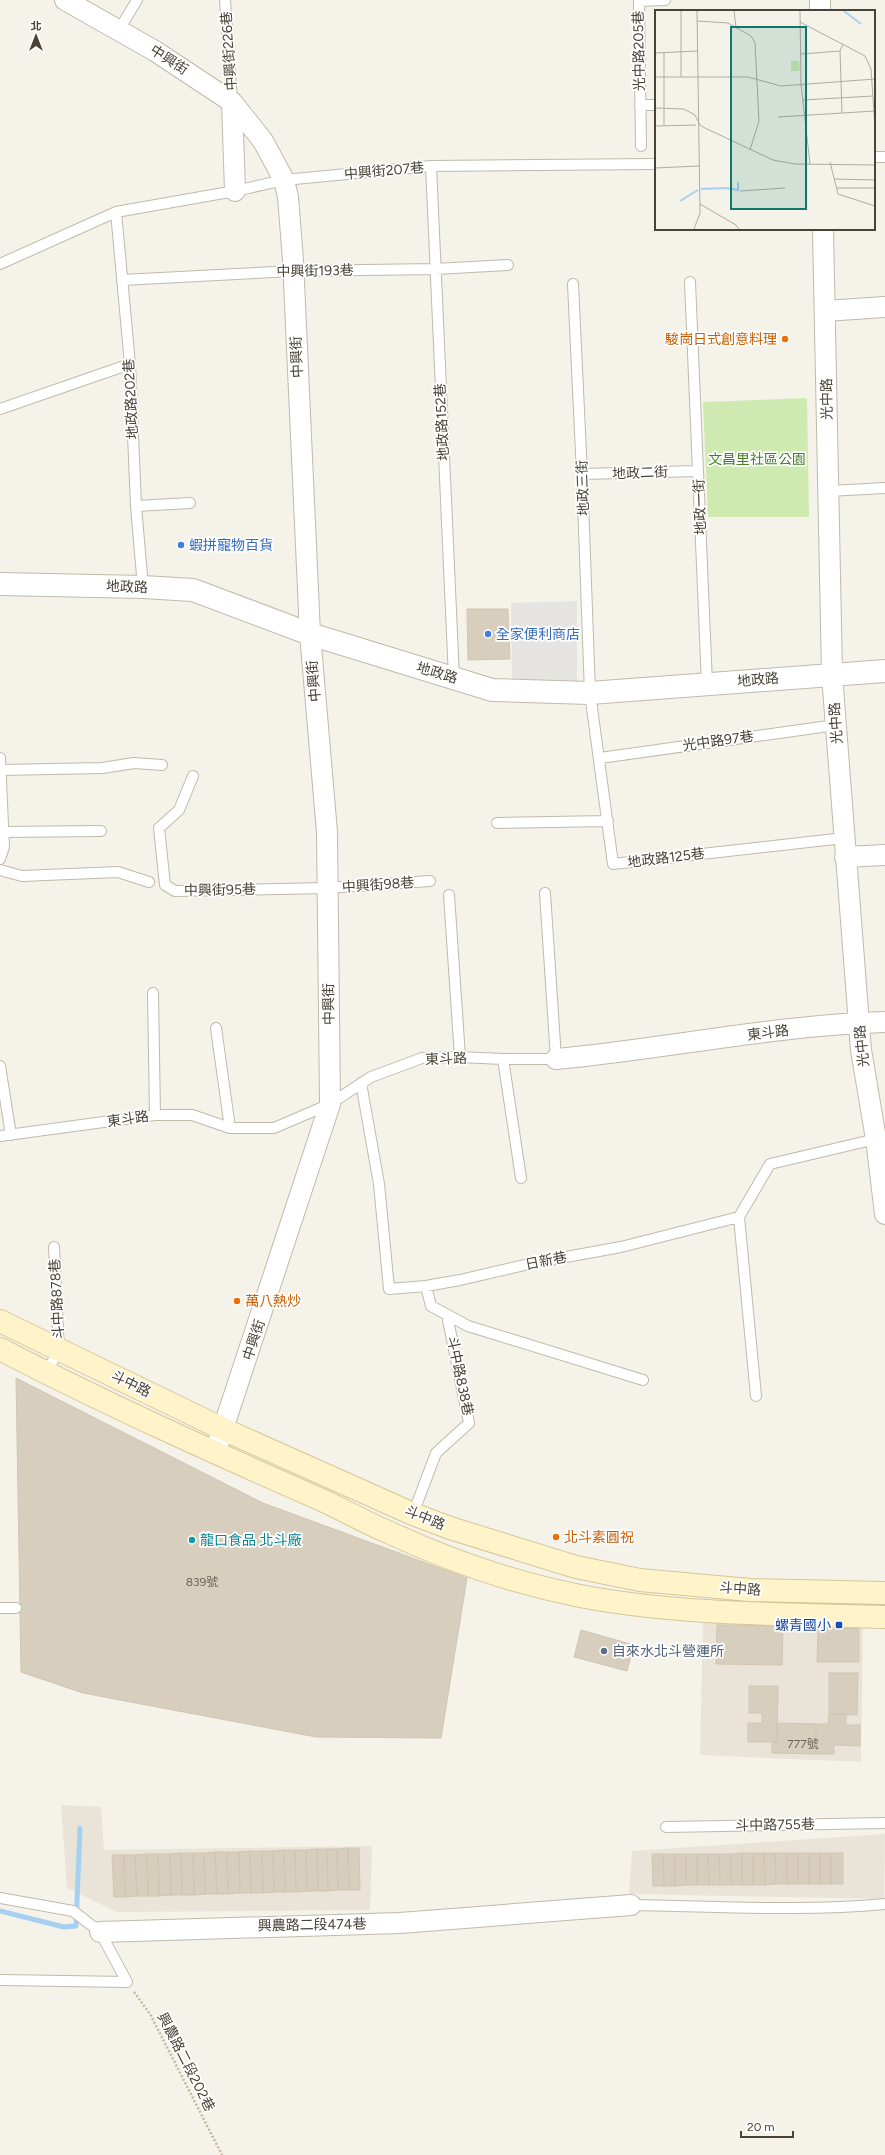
<svg xmlns="http://www.w3.org/2000/svg" width="885" height="2155" viewBox="0 0 885 2155" font-family="Figtree,'Noto Sans TC',sans-serif">
  <rect width="100%" height="100%" fill="#f5f2e9"/>
  <path fill="#e9e4d7" d="M703,1621l160,4 -2,137 -161,-7z
    M61,1805l40,2 3,43 268,-4 -2,64 -253,2 -50,-24z
    M885,1834l-1,65 -255,-5 3,-43z"/>
  <path fill="#ceeab1" d="M807,398l2,119h-101l-5,-115z"/>
  <path fill="#e6e4e1" d="M577,601v80l-65,-1 -1,-77z"/>
  <g fill="none" stroke-linecap="round" stroke-linejoin="round">
    <path stroke="#a5d0f2" stroke-width="5" d="M0,1911l64,16 12,-1 4,-98"/>
  </g>
  <path fill="#d7cebe" stroke="#d2c6b1" d="M467,609h41l2,50 -42,1z
    M16,1378l247,125 204,75 -26,160 -125,-1 -233,-44 -62,-21z
    M717,1625l66,1 -1,39 -66,-1z
    M818,1627l41,2v33h-42z
    M581,1630l53,15 -7,26 -53,-14z
    M829,1673h29l-1,42 -28,-1z
    M749,1686h29l-1,56h-29v-19h14v-10h-13z
    M829,1714h17v11h14v21l-26,-1v9h-18v-30h12z
    M777,1723l39,1v30l-44,-1v-11h5z
    M348,1848h11l1,42h-11z
    M348,1848l1,42h-11l-1,-41z
    M317,1849h10l1,42h-10z
    M317,1849l1,42h-11l-1,-41z
    M327,1849h10l1,41 -10,1z
    M284,1850h11l1,42h-11z
    M284,1850l1,42h-11l-1,-41z
    M295,1850h11l1,41 -11,1z
    M250,1851h12l1,42h-12z
    M250,1851l1,42h-11l-1,-41z
    M262,1851h11l1,41 -11,1z
    M215,1852l2,42h-12l-1,-41z
    M215,1852h12l1,42h-11z
    M227,1852h12l1,41 -12,1z
    M181,1853l1,42h-11l-1,-41z
    M181,1853h12l1,42h-12z
    M193,1853h11l1,41 -11,1z
    M742,1853h11v32h-11z
    M742,1853v32h-11v-31z
    M753,1853h11l1,32h-12z
    M764,1853h11l1,31 -11,1z
    M775,1853h12v31h-11z
    M787,1853h11v31h-11z
    M798,1853h11v31h-11z
    M809,1853h11v31h-11z
    M820,1853h11v31h-11z
    M831,1853h12v31h-12z
    M147,1854l1,42h-11l-2,-41z
    M147,1854h11l1,42h-11z
    M158,1854h12l1,41 -12,1z
    M652,1854h11l1,32h-11z
    M663,1854h12v32h-11z
    M675,1854h11v31l-11,1z
    M686,1854h11v31h-11z
    M697,1854h11l1,31h-12z
    M708,1854h11l1,31h-11z
    M719,1854h12v31h-11z
    M112,1855h12l1,42h-11z
    M124,1855h11l2,41 -12,1z"/>
  <g fill="none" stroke-linecap="round" stroke-linejoin="round">
    <defs>
      <path id="service" d="M225,0l7,102
        M119,30l18,-30
        M640,105h16
        M641,146l-2,-145 26,-1
        M874,157h11
        M431,166l23,512
        M116,212l14,152 6,142 7,81
        M0,264l116,-52 119,-21 49,-11 147,-14 225,-2
        M122,280l171,-9 142,-2 73,-4
        M690,282l17,402
        M573,284l9,190 8,219 23,171 231,-26
        M0,409l130,-45
        M582,474l116,-3
        M828,491l57,-3
        M136,506l54,-3
        M0,758l4,89 -4,12
        M600,758l236,-33
        M0,770l102,-2 32,-5 28,2
        M193,776l-14,34 -20,18 6,57 10,6 152,-3 103,-7
        M497,823l111,-2
        M3,832l98,-1
        M0,870l22,6 96,-4 31,10
        M449,895l11,162
        M153,993l2,122
        M216,1028l14,100
        M503,1059l18,119
        M0,1066l11,69
        M361,1083l18,101 10,105 37,-3 34,-6 73,-17 88,-16 118,-30 31,-53 106,-25
        M0,1136l155,-21h37l38,13h44l56,-24 41,-27 51,-19 38,-1 43,2h53l-11,-166
        M739,1217l17,179
        M426,1286l5,20 37,20 175,54
        M46,1373l13,-23 -5,-103
        M413,1514l23,-61 33,-30 -22,-108
        M0,1608h16
        M666,1827l219,-4
        M0,1898l73,13 27,21 27,50 -127,-2
        M631,1905c84,1 170,7 254,-1"/>
      <path id="minor" d="M65,0l90,51 77,51 31,39 21,39 4,17 5,63 17,374 17,198 3,272 -115,349
        M820,0v11
        M232,102l3,89
        M823,229l9,446 29,375 15,89 9,75
        M825,311l60,-4
        M845,857l40,-2
        M556,1059c109,-10 219,-34 329,-37
        M100,1932l300,-9 231,-18"/>
      <path id="tertiary" d="M0,584l143,3 50,3 117,44 182,56 98,3 295,-22"/>
      <path id="secondary" d="M0,1321l225,109 188,84 37,14 126,39 64,13 110,10 135,3
        M0,1349c106,55 215,104 324,152 22,10 42,22 64,31 60,28 126,51 192,64 100,19 203,18 305,21"/>
    </defs>
    <use href="#service" stroke="#c1baab" stroke-width="12"/>
    <use href="#minor" stroke="#c1baab" stroke-width="22"/>
    <use href="#tertiary" stroke="#c1baab" stroke-width="24"/>
    <use href="#secondary" stroke="#d6c798" stroke-width="24"/>
    <path stroke="#c3b79c" stroke-width="2.5" stroke-dasharray="2 2" stroke-linecap="butt" d="M134,1992l16,22 72,141"/>
    <use href="#service" stroke="#fff" stroke-width="10"/>
    <use href="#minor" stroke="#fff" stroke-width="20"/>
    <use href="#tertiary" stroke="#fff" stroke-width="22"/>
    <use href="#secondary" stroke="#fff4c9" stroke-width="22"/>
  </g>
  <g fill="#e8710a" stroke="#fff" stroke-width="1.5">
    <circle cx="785" cy="339" r="4"/>
    <circle cx="237" cy="1301" r="4"/>
    <circle cx="556" cy="1537" r="4"/>
  </g>
  <g fill="#3f7fe0" stroke="#fff" stroke-width="1.5">
    <circle cx="181" cy="545" r="4"/>
    <circle cx="488" cy="634" r="4"/>
  </g>
  <circle fill="#0f9aa8" stroke="#fff" stroke-width="1.5" cx="192" cy="1540" r="4"/>
  <rect fill="#1a4fb4" stroke="#fff" stroke-width="1.5" x="835" y="1621" width="8" height="8" rx="2"/>
  <circle fill="#5c6f8a" stroke="#fff" stroke-width="1.5" cx="604" cy="1651" r="4"/>
  <g text-anchor="middle" dominant-baseline="central" stroke-width="3.5" stroke-linejoin="round" paint-order="stroke">
    <g font-size="12" fill="#6c6659">
      <text x="202" y="1582">839號</text>
      <text x="803" y="1744">777號</text>
    </g>
    <g font-size="14" fill="#494337" stroke="#fff">
      <text transform="translate(229 51) rotate(-94)">中興街226巷</text>
      <text transform="translate(639 51) rotate(-91)">光中路205巷</text>
      <text transform="translate(169 60) rotate(33)">中興街</text>
      <text transform="translate(384 171) rotate(-5)">中興街207巷</text>
      <text transform="translate(315 271) rotate(-1)">中興街193巷</text>
      <text transform="translate(297 357) rotate(-93)">中興街</text>
      <text transform="translate(131 399) rotate(-93)">地政路202巷</text>
      <text transform="translate(827 399) rotate(-91)">光中路</text>
      <text transform="translate(442 422) rotate(-93)">地政路152巷</text>
      <text transform="translate(640 473) rotate(-2)">地政二街</text>
      <text transform="translate(583 488) rotate(-92)">地政三街</text>
      <text transform="translate(700 507) rotate(-92)">地政一街</text>
      <text transform="translate(127 587) rotate(2)">地政路</text>
      <text transform="translate(437 673) rotate(17)">地政路</text>
      <text transform="translate(758 680) rotate(-5)">地政路</text>
      <text transform="translate(314 681) rotate(-95)">中興街</text>
      <text transform="translate(836 723) rotate(-94)">光中路</text>
      <text transform="translate(718 741) rotate(-8)">光中路97巷</text>
      <text transform="translate(666 858) rotate(-7)">地政路125巷</text>
      <text transform="translate(378 885) rotate(-4)">中興街98巷</text>
      <text transform="translate(220 890) rotate(-1)">中興街95巷</text>
      <text transform="translate(329 1004) rotate(-91)">中興街</text>
      <text transform="translate(768 1033) rotate(-7)">東斗路</text>
      <text transform="translate(862 1046) rotate(-96)">光中路</text>
      <text transform="translate(446 1059) rotate(-2)">東斗路</text>
      <text transform="translate(128 1119) rotate(-8)">東斗路</text>
      <text transform="translate(546 1261) rotate(-11)">日新巷</text>
      <text transform="translate(57 1299) rotate(-93)">斗中路878巷</text>
      <text transform="translate(254 1340) rotate(-72)">中興街</text>
      <text transform="translate(460 1376) rotate(78)">斗中路838巷</text>
      <text transform="translate(131 1384) rotate(26)">斗中路</text>
      <text transform="translate(425 1518) rotate(22)">斗中路</text>
      <text transform="translate(740 1589) rotate(4)">斗中路</text>
      <text transform="translate(775 1825) rotate(-1)">斗中路755巷</text>
      <text transform="translate(312 1925) rotate(-1)">興農路二段474巷</text>
      <text transform="translate(186 2062) rotate(63)">興農路二段202巷</text>
    </g>
    <g font-size="14" fill="#c56008" stroke="#fff" text-anchor="start">
      <text x="777" y="339" text-anchor="end">駿崗日式創意料理</text>
      <text x="245" y="1301">萬八熱炒</text>
      <text x="564" y="1537">北斗素圓祝</text>
    </g>
    <g font-size="14" fill="#457d28" stroke="#fff">
      <text x="757" y="459">文昌里社區公園</text>
    </g>
    <g font-size="14" fill="#366cbe" stroke="#fff" text-anchor="start">
      <text x="189" y="545">蝦拼寵物百貨</text>
      <text x="496" y="634">全家便利商店</text>
    </g>
    <g font-size="14" fill="#0d838f" stroke="#fff" text-anchor="start">
      <text x="200" y="1540">龍口食品 北斗廠</text>
    </g>
    <g font-size="14" fill="#164399" stroke="#fff" text-anchor="end">
      <text x="831" y="1625">螺青國小</text>
    </g>
    <g font-size="14" fill="#4e5e75" stroke="#fff" text-anchor="start">
      <text x="612" y="1651">自來水北斗營運所</text>
    </g>
  </g>
  <g transform="translate(655 10)">
    <rect width="220" height="220" fill="#f5f2e9"/>
    <path d="M136,51h8l1,10h-9z" fill="#ceeab1"/>
    <path fill="none" stroke="#a5d0f2" stroke-width="2" d="M189,1l17,13M46,179l25,-1 12,2v-8M25,191l18,-11"/>
    <path fill="none" stroke="#b0aca2" stroke-width="1" d="M79,1l2,16M145,1l1,73 9,80M42,11l31,2 23,13 4,7 4,78 -9,29M145,12l65,34 6,13 4,58M0,43l42,-2M9,43v73M146,44l39,-3M0,67h93l33,9 94,-7M26,67v-66M148,90l70,-4M0,98l29,1 11,6 5,10 5,3 68,32 22,4 80,1M187,103l-2,-62 3,-7M123,107l97,-6M0,116l41,-1M175,152l8,32 37,12M0,158l44,-2M179,169l41,1M182,178h38M85,181l45,-3M45,194l36,21 3,4M39,219l6,-16 -3,-202"/>
    <path fill="#0f766e" fill-opacity="0.15" stroke="#0f766e" stroke-width="2" d="M76,17h75v182h-75z"/>
    <rect width="220" height="220" fill="none" stroke="#494337" stroke-width="2"/>
  </g>
  <g transform="translate(36 36)" stroke="#ffffff" stroke-width="3" paint-order="stroke">
  <path d="M0-3L7 15L0 10L-7 15Z" fill="#494337"/>
  <text y="-6" font-size="11" font-weight="bold" text-anchor="middle" fill="#494337">北</text>
  </g>
  <path d="M741 2131v6h52v-6" fill="none" stroke="#494337" stroke-width="2"/>
  <text x="747" y="2131" font-size="12" fill="#494337" stroke="#ffffff" stroke-width="3" paint-order="stroke">20 m</text>
</svg>
